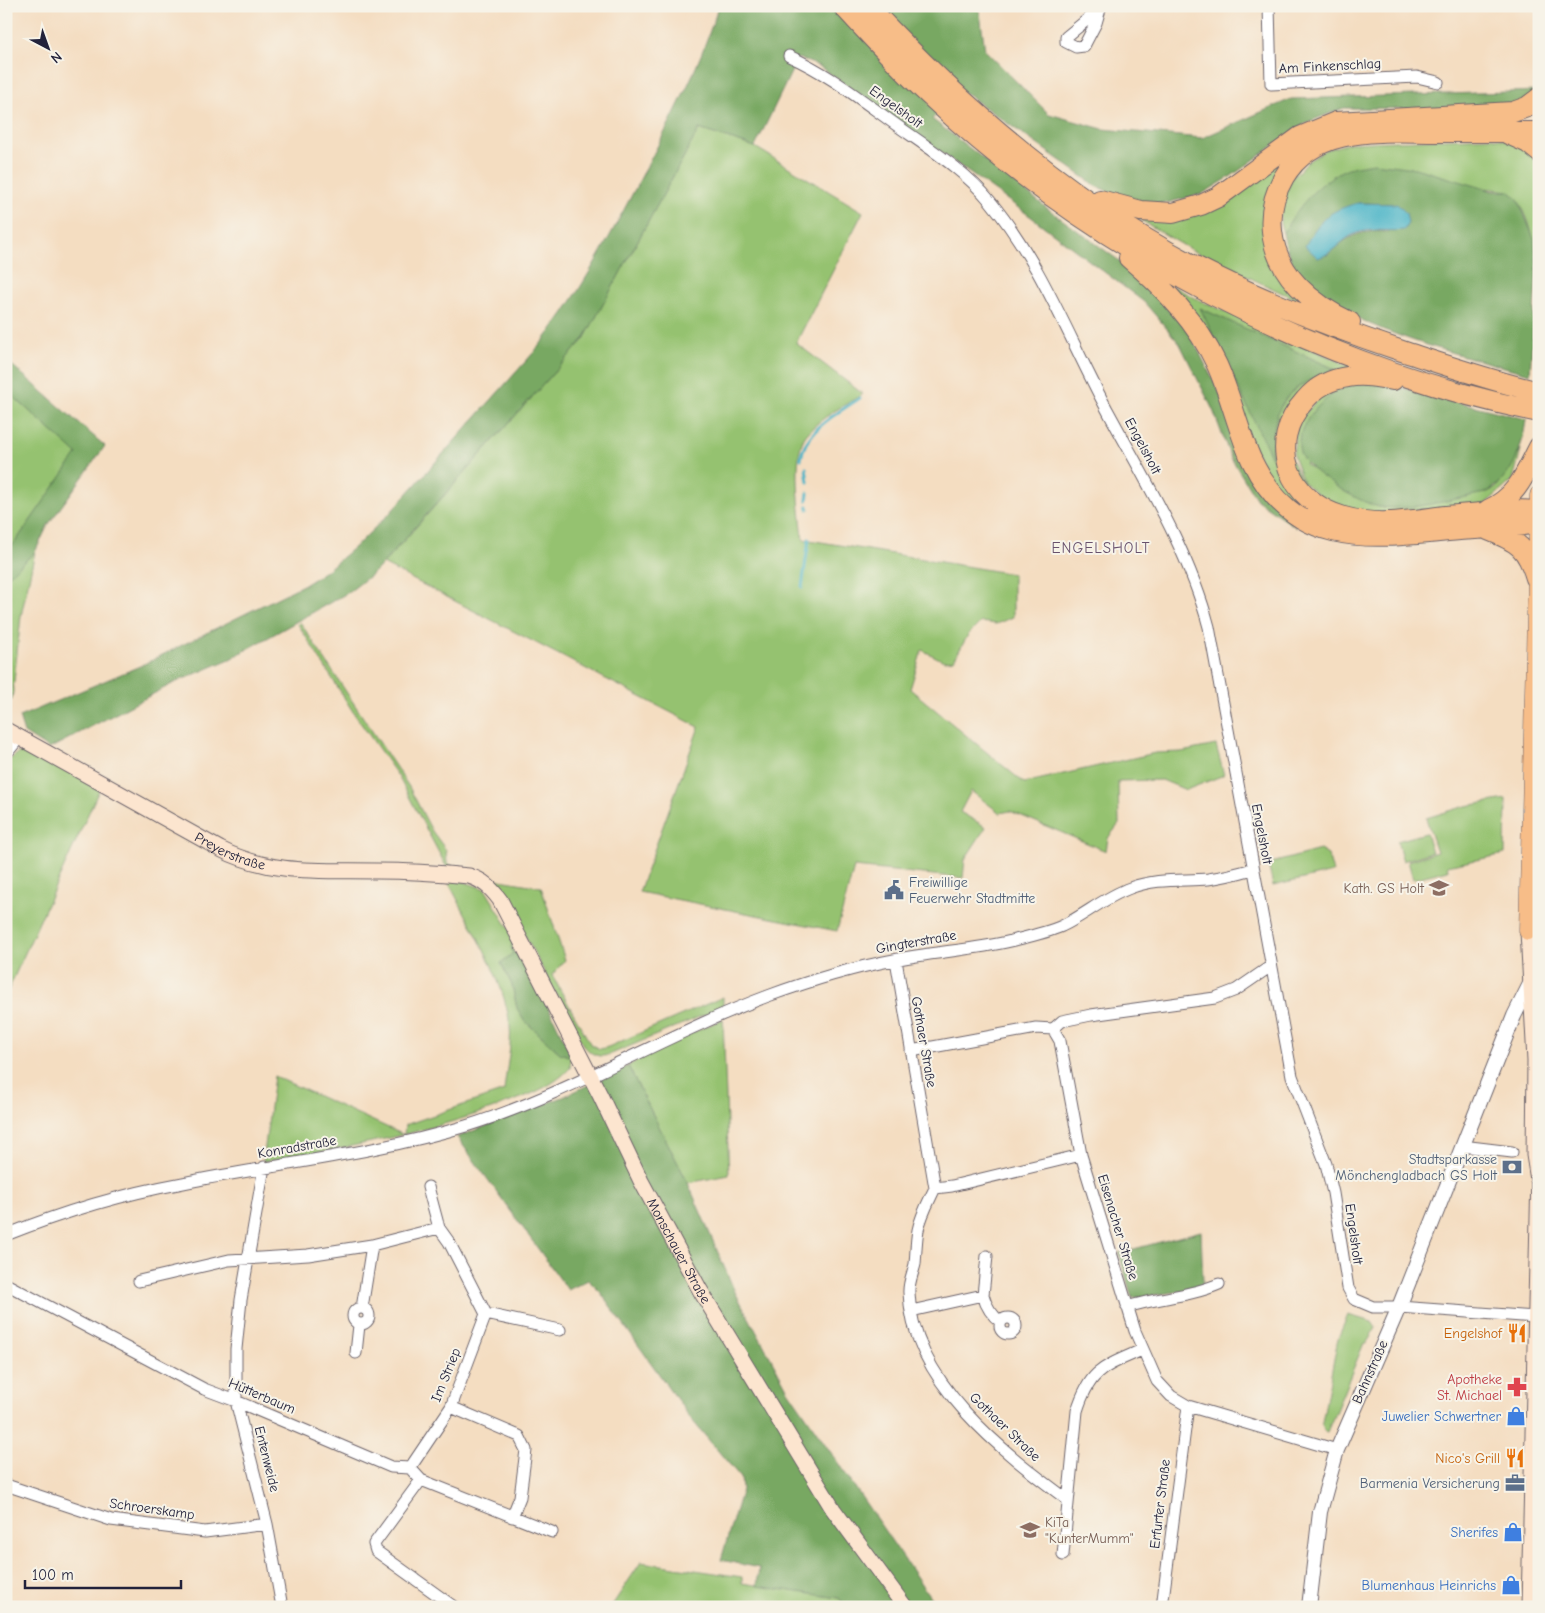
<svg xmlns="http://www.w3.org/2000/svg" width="1545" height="1613" viewBox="0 0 1545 1613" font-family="'Comic Neue',sans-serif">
  <rect width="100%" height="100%" fill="#f7f3e8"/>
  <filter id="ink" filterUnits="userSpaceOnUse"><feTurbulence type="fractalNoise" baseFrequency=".02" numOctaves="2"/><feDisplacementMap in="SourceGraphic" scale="10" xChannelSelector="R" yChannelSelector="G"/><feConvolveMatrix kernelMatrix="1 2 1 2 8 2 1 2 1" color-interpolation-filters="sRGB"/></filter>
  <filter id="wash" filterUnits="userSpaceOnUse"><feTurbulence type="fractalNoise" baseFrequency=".0096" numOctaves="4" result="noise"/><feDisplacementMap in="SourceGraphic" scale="20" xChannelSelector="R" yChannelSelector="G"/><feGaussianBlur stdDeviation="1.12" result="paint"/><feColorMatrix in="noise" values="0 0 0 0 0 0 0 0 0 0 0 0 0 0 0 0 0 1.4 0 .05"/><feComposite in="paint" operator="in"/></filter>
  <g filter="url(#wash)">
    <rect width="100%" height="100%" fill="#f4ddc1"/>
    <path fill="#95c270" stroke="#5c7256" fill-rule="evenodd" d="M699,129l56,18 108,65 -67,131 67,51c-19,12 -43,23 -57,41 -15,19 -5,79 -3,104l210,35v43l-17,7 -15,-2 -13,13 -14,25 -10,1 -22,-11 -12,39 114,94 131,-30 26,-1 35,-7 8,30 -38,15 -24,-10 -44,1 1,43 -11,14 -2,13 -96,-40 -10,2 -29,-22 -11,21 26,15 -21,32 -2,19 -109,-11 -17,64 -198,-39 60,-165 -316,-163 201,-225z
      M1491,137c24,5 42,8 48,35l-2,93c-3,-25 -8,-57 -28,-74l-167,-20c-26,19 -42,34 -59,62l-3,-10 2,-20 9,-23 16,-18 18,-12 25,-7z
      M1315,142l-50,77 49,89 -121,-57 -54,-32 33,2 117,-71z
      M1172,286l29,15 158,69 -32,8 -46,61 34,69 -9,7 -35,-34zM1201,309l134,60 -41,19 -17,24 -5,22v23z
      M1351,384l-46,80 40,28 34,15 106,-14 11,-5 25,-39 -8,31 -29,25 -115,9 -42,-12 -24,-20 -10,-27 4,-32 27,-31z
      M6,390l72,64 -62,87 -10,10z
      M35,552l-14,64 -9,84 -6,-1v-121z
      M300,622l109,165 23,44 14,19 1,13 6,3 34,7 -41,-7 -48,-90 -43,-61 -57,-91z
      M20,752h10l70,36 -94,207v-233z
      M1506,799l-1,55 -58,12 1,4 -35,9 -5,-18 29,-9 -11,-34 40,-12z
      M1426,833l6,19 -29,9 -6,-20z
      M1320,850l8,5 5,17 -60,14 -5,-22z
      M489,878l52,9 24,73 -13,15 39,70 9,4 8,-2 115,-50v10l-114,48c-12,3 -18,-1 -26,-10l-80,-151z
      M447,879l12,1 26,9 31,51 -5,7 2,6 -12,10 11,22 5,23 6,11 37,34 11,4 -1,11c-19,21 -47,29 -73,39 -76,27 -154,42 -234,55l11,-86 130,59 1,-10 99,-34c2,-21 8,-44 6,-65 -6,-50 -41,-102 -63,-147z
      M723,1019l6,156 -41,8 -60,-117 32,-19z
      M1348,1315l24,7 4,6 -10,16 -2,-1 -37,89 -3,-1 -2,-9 16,-84z
      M641,1562l101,15v6l97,15 8,9h-236z"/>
    <path fill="#78a862" stroke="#4d654e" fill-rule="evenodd" d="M719,6h260l6,44 64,64 54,15 99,9 89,-39 248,-8 -15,12 -67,6 -113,-1 -36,14 -14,9 -64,46 -28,17 -32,8 -22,3 -20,-5 -32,-14 -134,-95 -30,28 124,96 79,57 51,54 91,181 20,21 -40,-28 -26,-42 -18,-48 -33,-66 -36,-42 -114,-86 -211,-150 -21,-8 -43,89 -56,-18 -115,210 -207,231 -28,22 -119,67 -56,24 -125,66 -25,-16 -5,-16 121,-51 167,-83 20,-13 31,-26 32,-31 145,-162c41,-49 70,-106 100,-162 21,-40 43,-81 61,-122 9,-20 15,-41 23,-61z
      M1374,163l41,5 78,23h16l9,8 16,40 3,26 -7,109c-61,-17 -176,-43 -220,-87 -16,-16 -23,-33 -27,-54 14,-25 32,-47 57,-61 9,-6 24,-7 34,-9zM1358,203l39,1 9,9 -19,19c-29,-2 -39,4 -61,24z
      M1200,308l135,61c-51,20 -62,33 -63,89z
      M6,360l99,86 -57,79 -13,27 -29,26v-27l10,-10 61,-87 -71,-64z
      M1373,383l34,6 119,30c-3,28 -14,61 -41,74 -33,6 -71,18 -105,14 -19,-3 -74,-36 -80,-54 -8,-28 27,-60 50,-68 7,-3 16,-2 23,-2z
      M516,940l52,108 3,9 -11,-4 -37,-34 -6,-11 -5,-23 -11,-22 12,-10 -2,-6z
      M628,1066l60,117 47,109 53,98 149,217h-90l-8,-9 -82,-12 2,-18 -38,-8 21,-71 -1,-11 -50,-59 -90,-126 -13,-13 -20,10 -111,-153 106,-40z
      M1201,1231l2,51 -5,7 -66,9 -13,-45z"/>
    <path fill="#49b4c7" stroke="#366b81" d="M1358,203l39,1 9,9 2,10 -4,7c-15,2 -33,-2 -47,3 -15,5 -24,21 -39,25l-13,-12c15,-27 23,-35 53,-43z"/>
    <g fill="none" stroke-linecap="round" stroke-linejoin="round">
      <path stroke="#49b4c7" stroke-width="3" d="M801,459c3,-29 37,-46 59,-61
        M806,468l2,14
        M807,500l1,-7
        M808,506v3
        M802,587l7,-48"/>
    </g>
  </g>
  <g filter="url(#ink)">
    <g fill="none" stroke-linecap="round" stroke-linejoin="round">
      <defs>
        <path id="minor" d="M1096,6l-8,13 -22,18v5l10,5 8,-1 12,-23 5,-17
          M1269,6l2,78 146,-7 21,5
          M789,56c36,16 67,40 99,63 34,25 75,49 102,82 53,64 81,143 120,214 37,68 79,137 99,212l83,449 34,88 7,29 15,95 6,11 19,8h26l137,10
          M6,754l13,-16
          M896,960l39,228 17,-2 129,-31
          M1053,1029l9,-8 29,-6 124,-17 21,-8 35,-24
          M911,1051l125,-23 17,1 7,12 21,114 54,176 22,50 14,15 17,10 149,44
          M1462,1146l50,6
          M264,1167l-23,133 -5,49v52l31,123 15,83
          M428,1187l11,41
          M935,1188c-6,13 -14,27 -17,42 -2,11 -2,23 -3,34 -2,9 -7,20 -6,29 3,89 94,159 159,207
          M6,1235c57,-23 117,-41 177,-52 94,-19 191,-29 283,-57 104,-32 200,-92 302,-130 41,-15 83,-28 126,-36 39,-8 79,-10 117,-19 16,-4 35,-8 51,-15 23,-11 43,-29 68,-38 26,-10 52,-7 78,-9 15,-2 31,-6 45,-10
          M139,1281l90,-21 79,-5 64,-10 67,-17 10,14 37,72 -35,93 -41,61
          M6,1284l198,105 32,12 155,66 19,1 11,12 131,52
          M983,1295l4,-39
          M1127,1307c31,-10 62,-10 92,-23
          M353 1316a8 8 0 1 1 16 0a8 8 0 1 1-16 0Z
          M362,1308l10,-63
          M911,1311l72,-16c3,11 8,20 18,27
          M486,1314l74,16
          M1000 1326a8 8 0 1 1 16 0a8 8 0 1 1-16 0Z
          M356,1353l3,-28
          M451,1407l68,29 7,14 -6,47 -8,20
          M421,1480l-47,64 2,7 78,56
          M6,1485l105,35 94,12 62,-8
          M1063,1555l14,-144c13,-42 27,-44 65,-61
          M1162,1607l26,-201"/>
        <path id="tertiary" d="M1309,1607l11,-95 17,-62 62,-143 115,-291 17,-34 8,-25"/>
        <g id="secondary">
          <path id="s1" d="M6,730l214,119c51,26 101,21 157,22 30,0 61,2 92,5 14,4 22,12 31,24l100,195 41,86 59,109 133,219 72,98"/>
          <path d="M1528,931l7,130 -1,94 4,25"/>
          <path d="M1529,1607l10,-433"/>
        </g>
        <path id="primary" d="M1528,931l11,-436"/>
        <path id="motorway" d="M843,6c28,30 56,61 86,89 163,155 390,272 610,317
          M868,6c94,101 201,194 323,258 68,35 139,63 211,87 46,15 90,30 137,41
          M1508,134l20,9 11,9
          M1100,200l41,11 32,2 28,-8 17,-8 82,-60 36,-15 177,-10 14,-5 12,-9
          M1129,258c36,31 68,64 88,107 14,31 21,66 35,96 42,87 115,78 196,70 30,-3 61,-3 91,-8
          M1350,322c-37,-17 -74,-47 -78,-91 -2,-19 2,-37 12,-54 31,-53 100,-45 152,-45 34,0 68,0 103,0
          M1393,380c-15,-3 -30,-6 -45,-3 -17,2 -32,10 -43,23 -40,44 -16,102 39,117 34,10 68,3 102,-1 24,-2 48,-4 72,-6l21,1
          M1488,510c29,-13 37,-36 51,-63
          M1488,530c30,12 39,17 48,48"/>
      </defs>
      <use href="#minor" stroke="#6c636a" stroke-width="13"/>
      <use href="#tertiary" stroke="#6c636a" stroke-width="16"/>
      <use href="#secondary" stroke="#6c636a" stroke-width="17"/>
      <use href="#primary" stroke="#6c636a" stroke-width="19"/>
      <use href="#motorway" stroke="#6c636a" stroke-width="22"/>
      <use href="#minor" stroke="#fff" stroke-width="11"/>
      <use href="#tertiary" stroke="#fff" stroke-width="14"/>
      <use href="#secondary" stroke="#fce5cf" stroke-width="15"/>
      <use href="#primary" stroke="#f7bd88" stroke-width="18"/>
      <use href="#motorway" stroke="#f7bd88" stroke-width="20"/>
    </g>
  </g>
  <defs>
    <symbol id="school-bare" viewBox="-9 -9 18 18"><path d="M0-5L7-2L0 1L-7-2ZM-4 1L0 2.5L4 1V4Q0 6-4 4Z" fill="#8d6e63" stroke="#f7f3e8" stroke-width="2.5" paint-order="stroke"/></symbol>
    <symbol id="civic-bare" viewBox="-9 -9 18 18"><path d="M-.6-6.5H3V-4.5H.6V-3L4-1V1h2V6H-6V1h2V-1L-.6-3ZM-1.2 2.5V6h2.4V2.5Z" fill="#5c6f8a" stroke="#f7f3e8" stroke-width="2.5" paint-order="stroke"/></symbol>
    <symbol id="bank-bare" viewBox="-9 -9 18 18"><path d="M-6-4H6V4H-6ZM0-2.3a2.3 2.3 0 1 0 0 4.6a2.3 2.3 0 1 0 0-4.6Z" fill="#5c6f8a" stroke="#f7f3e8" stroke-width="2.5" paint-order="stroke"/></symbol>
    <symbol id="restaurant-bare" viewBox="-9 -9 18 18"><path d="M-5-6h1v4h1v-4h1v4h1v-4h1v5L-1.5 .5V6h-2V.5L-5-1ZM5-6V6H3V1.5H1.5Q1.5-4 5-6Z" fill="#e8710a" stroke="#f7f3e8" stroke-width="2.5" paint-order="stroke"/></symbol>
    <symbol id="pharmacy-bare" viewBox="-9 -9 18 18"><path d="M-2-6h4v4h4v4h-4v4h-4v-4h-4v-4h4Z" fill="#e0444e" stroke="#f7f3e8" stroke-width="2.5" paint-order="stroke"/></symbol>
    <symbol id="shop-bare" viewBox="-9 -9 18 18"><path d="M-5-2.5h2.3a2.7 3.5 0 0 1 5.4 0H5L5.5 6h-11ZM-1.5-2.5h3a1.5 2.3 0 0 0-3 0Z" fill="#3f7fe0" stroke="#f7f3e8" stroke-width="2.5" paint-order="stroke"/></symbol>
    <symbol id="office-bare" viewBox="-9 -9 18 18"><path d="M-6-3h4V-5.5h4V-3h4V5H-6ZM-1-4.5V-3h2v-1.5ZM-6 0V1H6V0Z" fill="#5c6f8a" stroke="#f7f3e8" stroke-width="2.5" paint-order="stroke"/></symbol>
  </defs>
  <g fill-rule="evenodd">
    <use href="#school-bare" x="1425" y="874" width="28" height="28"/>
    <use href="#civic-bare" x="880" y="876" width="28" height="28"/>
    <use href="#bank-bare" x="1498" y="1153" width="28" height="28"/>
    <use href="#restaurant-bare" x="1503" y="1319" width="28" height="28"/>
    <use href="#pharmacy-bare" x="1503" y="1373" width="28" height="28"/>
    <use href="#shop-bare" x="1502" y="1402" width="28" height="28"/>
    <use href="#restaurant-bare" x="1501" y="1444" width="28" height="28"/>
    <use href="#office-bare" x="1501" y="1469" width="28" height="28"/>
    <use href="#school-bare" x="1016" y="1516" width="28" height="28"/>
    <use href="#shop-bare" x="1499" y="1518" width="28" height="28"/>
    <use href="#shop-bare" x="1497" y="1571" width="28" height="28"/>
  </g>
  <g text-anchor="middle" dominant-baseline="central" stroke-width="4" stroke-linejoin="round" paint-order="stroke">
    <g font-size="14" fill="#22223b" stroke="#f7f3e8">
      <text transform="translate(1330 66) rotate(-3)">Am Finkenschlag</text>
      <text transform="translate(896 107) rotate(36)">Engelsholt</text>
      <text transform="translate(1143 446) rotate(62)">Engelsholt</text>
      <text transform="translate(1262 834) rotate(79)">Engelsholt</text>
      <text stroke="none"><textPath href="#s1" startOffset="255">Preyerstraße</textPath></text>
      <text transform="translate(916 942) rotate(-10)">Gingterstraße</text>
      <text transform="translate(924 1042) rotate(80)">Gothaer Straße</text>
      <text transform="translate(297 1147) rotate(-10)">Konradstraße</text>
      <text transform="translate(1118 1227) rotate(73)">Eisenacher Straße</text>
      <text transform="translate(1354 1234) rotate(82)">Engelsholt</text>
      <text stroke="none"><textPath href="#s1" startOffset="931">Monschauer Straße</textPath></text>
      <text transform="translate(1370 1372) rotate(-66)">Bahnstraße</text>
      <text transform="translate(446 1375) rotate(-68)">Im Striep</text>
      <text transform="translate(262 1396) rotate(23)">Hütterbaum</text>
      <text transform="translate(1005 1427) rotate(44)">Gothaer Straße</text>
      <text transform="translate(267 1459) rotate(76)">Entenweide</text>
      <text transform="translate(1160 1504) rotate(-83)">Erfurter Straße</text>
      <text transform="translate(152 1509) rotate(8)">Schroerskamp</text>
    </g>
    <g font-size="14" fill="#4e5e75" stroke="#f7f3e8" text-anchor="end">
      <text x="909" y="882" text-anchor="start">Freiwillige<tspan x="909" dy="16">Feuerwehr Stadtmitte</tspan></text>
      <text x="1497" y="1159">Stadtsparkasse<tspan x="1497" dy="16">Mönchengladbach GS Holt</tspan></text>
      <text x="1500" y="1483">Barmenia Versicherung</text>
    </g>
    <g font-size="14" fill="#785e54" stroke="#f7f3e8" text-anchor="end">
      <text x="1424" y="888">Kath. GS Holt</text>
      <text x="1045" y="1522" text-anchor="start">KiTa<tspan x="1045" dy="16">"KunterMumm"</tspan></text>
    </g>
    <g font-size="14" fill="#c56008" stroke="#f7f3e8" text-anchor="end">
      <text x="1502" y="1333">Engelshof</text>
      <text x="1500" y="1458">Nico's Grill</text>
    </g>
    <g font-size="14" fill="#be3a42" stroke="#f7f3e8" text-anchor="end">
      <text x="1502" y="1379">Apotheke<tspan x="1502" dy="16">St. Michael</tspan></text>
    </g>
    <g font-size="14" fill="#366cbe" stroke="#f7f3e8" text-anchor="end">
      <text x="1501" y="1416">Juwelier Schwertner</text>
      <text x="1498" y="1532">Sherifes</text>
      <text x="1496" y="1585">Blumenhaus Heinrichs</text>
    </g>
    <g font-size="15" letter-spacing="1" fill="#69526d" stroke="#f7f3e8">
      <text x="1101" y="548">ENGELSHOLT</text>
    </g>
  </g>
  <rect width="1545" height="1613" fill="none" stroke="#f7f3e8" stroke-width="25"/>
  <g transform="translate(48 48) rotate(139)" stroke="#f7f3e8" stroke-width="4" paint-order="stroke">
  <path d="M0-4L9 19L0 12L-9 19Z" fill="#22223b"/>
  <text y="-8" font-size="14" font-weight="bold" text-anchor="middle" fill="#22223b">N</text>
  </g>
  <path d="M25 1580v8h156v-8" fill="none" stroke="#22223b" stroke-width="2.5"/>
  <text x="32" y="1580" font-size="15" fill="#22223b" stroke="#f7f3e8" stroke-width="4" paint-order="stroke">100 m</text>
</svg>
